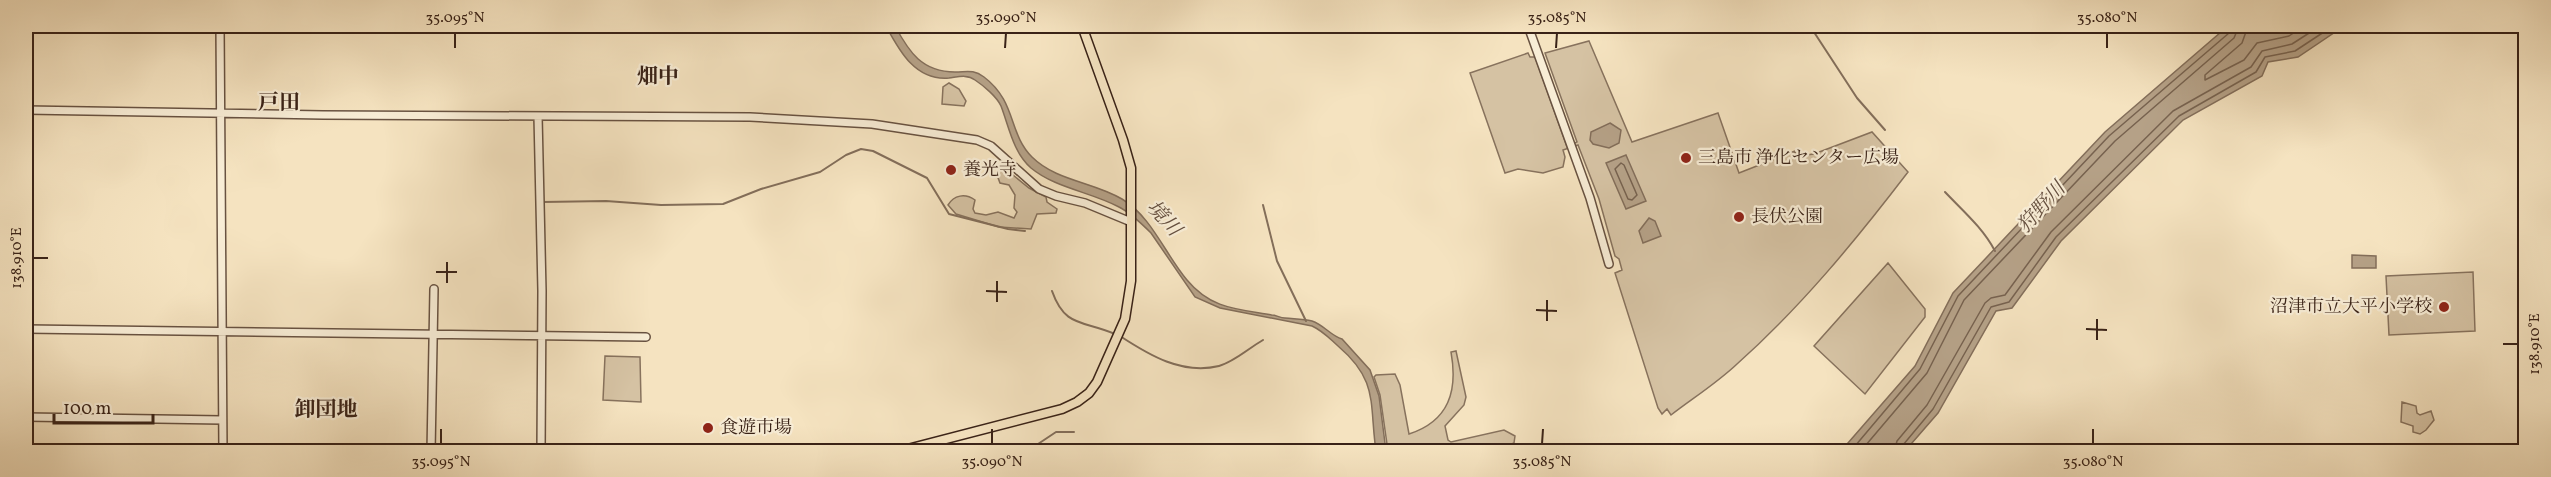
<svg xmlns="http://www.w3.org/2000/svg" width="2551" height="477" viewBox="0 0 2551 477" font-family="Vollkorn,'Noto Serif JP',serif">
  <rect width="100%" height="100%" fill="#f5e3c0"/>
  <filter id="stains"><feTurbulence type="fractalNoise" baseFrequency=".00333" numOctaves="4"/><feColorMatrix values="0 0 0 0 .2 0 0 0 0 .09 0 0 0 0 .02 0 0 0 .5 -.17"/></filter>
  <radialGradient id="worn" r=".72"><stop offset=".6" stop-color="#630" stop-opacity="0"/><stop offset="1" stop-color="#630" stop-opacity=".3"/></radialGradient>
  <path fill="#d5c2a3" stroke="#87725d" stroke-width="1.5" d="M1589,41l43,101 86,-29 21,60 56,-22 2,5 17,-2 58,-22 36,40c-52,68 -107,135 -171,192 -20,19 -44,34 -66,51l-4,-6 -5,5 -4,-6 -43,-135 7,-3 -3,-11 -4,-3 -16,-57 -21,-54 -15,5 2,7 -2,10 -20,6 -25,-4 -13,4 -35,-100 58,-20 2,4h5l32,90 10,-5 -32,-89z
    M949,83l10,6 7,12 -2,5 -22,-2 1,-17z
    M1000,170l8,1 21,17 17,9 1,5 10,7 -1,4 -19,1 -6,15 -32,-2 -43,-13 -8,-9c6,-10 17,-12 27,-5l-2,9 2,4 11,2 12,-3 16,6 3,-6 -3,-4 1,-13 -6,-10 -9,-2 -3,-8z
    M1888,263l37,46v8l-60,77 -51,-48z
    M2473,272l2,59 -86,4 -3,-59z
    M1456,351l10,46 -2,8 -19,21 3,14 3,2 53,-12 11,6 -1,7 -19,8h-107l-8,-56 -6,-18 2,-2 19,-1 5,11 9,49c40,-13 49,-43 42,-82z
    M605,356l35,1 1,45 -38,-2z
    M2402,402l14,4 1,7 3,2 11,-4 3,9 -8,10 -6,4 -7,-2v-6l-12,-4z"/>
  <path fill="#b5a187" stroke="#836e5a" stroke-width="1.5" d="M886,26h9c14,26 27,46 60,46 12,0 18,-3 29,5 33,25 24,56 48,80 24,24 62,25 90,42 30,18 43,55 65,81 24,29 50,29 85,35 4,0 8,3 13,3 9,1 18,1 27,3 12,4 19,15 30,18l28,31 9,26 7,55h-10c-7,-48 3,-70 -38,-105 -9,-8 -15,-15 -26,-20l-92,-18 -25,-11 -44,-64c-9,-9 -20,-20 -32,-26 -28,-15 -64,-19 -88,-39 -18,-16 -22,-41 -30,-62 -4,-9 -17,-20 -26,-26 -8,-6 -17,-3 -26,-2 -34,3 -50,-28 -63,-52z
    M2228,26h116l-46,31 -30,5 -6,14 -79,44 -122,121 -49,67 -16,3 -58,102 -33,38h-64l74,-85 38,-73 152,-161z
    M1610,123l11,7 -2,13 -10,5 -16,-4 -3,-4 1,-8z
    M1626,155l20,46 -20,8 -20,-46z
    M1649,218l6,3 6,15 -18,7 -4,-12z
    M2352,255l24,1v12h-24z"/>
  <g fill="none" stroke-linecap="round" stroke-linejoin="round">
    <path stroke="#77624f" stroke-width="1.5" d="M2248,26l-6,17 -37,32v5l39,-20 13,-17 32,-7 15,-10
      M1621,163l3,2 13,30 -5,5 -4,-1 -13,-30z
      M1850,452l70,-83 38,-73 151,-160 120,-103 2,-7
      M1860,452l67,-79 37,-73 151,-159 119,-103 5,-12
      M1894,452l3,-11 30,-36 58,-102 6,-5 14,-3 46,-63 122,-121 78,-44 11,-16 30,-7 28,-18
      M1901,452l2,-7 30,-36 58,-102 18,-5 47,-65 123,-121 77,-44 9,-15 30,-6 38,-25"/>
    <path stroke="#836e5a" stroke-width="2" d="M1810,26l47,72 28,32
      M1945,192c18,19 38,36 50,59
      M543,202l63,-1 55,4 62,-1 38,-15 59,-17 26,-17 15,-6 12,2 54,27 22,36 59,15 17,2
      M1263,205l14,56 29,60
      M1052,291c13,37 31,29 63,43
      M1120,336c29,19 62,39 99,30 15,-4 30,-18 44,-26
      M1026,452l30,-20h18"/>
    <defs>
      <path id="minor" d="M220,26l3,426
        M1528,26l62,172 19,66
        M26,110l297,5 427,2 122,7 105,16 14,6 48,43 17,7 29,7 46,19
        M538,116l4,175 -1,161
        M26,329l620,8
        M26,417l196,3
        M431,452l3,-163"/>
      <path id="major" d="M896,452l166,-43 15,-7 12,-9 8,-11 28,-63 6,-38v-113l-8,-28 -41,-114"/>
    </defs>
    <use href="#minor" stroke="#685241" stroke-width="10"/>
    <use href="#major" stroke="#392217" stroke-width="11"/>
    <use href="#minor" stroke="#f8edd6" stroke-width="7"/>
    <use href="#major" stroke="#f5e3c0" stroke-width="8"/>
  </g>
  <path fill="none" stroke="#392217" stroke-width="2" d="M455,48v-15M1005,48l1,-15M1556,48l1,-15M2107,48v-15M33,258h15M436,272h21M447,283v-21M986,291l21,1M997,302v-21M1536,310l21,1M1547,321v-21M2086,329l21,1M2097,340v-21M2503,344h15M441,444v-15M992,444v-15M1542,444l1,-15M2093,444v-15"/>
  <g fill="#8f2418" stroke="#f8edd6" stroke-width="2">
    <circle cx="1686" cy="158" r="6"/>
    <circle cx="951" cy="170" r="6"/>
    <circle cx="1739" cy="217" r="6"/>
    <circle cx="2444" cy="307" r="6"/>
    <circle cx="708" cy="428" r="6"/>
  </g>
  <g text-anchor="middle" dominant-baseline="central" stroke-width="4.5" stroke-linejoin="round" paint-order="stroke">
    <g font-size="18" fill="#392217" stroke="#f8edd6" text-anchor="start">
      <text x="1698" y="158">三島市 浄化センター広場</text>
      <text x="963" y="170">養光寺</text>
      <text x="1751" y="217">長伏公園</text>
      <text x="2432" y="307" text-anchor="end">沼津市立大平小学校</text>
      <text x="720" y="428">食遊市場</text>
    </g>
    <g font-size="20" font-style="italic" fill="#644e3e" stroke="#f8edd6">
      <text transform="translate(2042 208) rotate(-48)">狩野川</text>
      <text transform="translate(1163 219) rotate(48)">境川</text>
    </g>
    <g font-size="21" font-weight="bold" fill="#392217" stroke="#f8edd6">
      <text x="658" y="77">畑中</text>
      <text x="279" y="103">戸田</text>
      <text x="326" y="410">卸団地</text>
    </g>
  </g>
  <rect width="2551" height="477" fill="none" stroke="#f5e3c0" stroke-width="66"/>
  <path d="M54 414v9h99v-9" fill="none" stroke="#392217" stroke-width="3"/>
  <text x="63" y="414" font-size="18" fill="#392217" stroke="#f8edd6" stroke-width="4.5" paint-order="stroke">100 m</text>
  <rect x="33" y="33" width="2485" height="411" fill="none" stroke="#392217" stroke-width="2"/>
  <g font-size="15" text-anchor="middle" fill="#392217">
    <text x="455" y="22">35.095°N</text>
    <text x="1006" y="22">35.090°N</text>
    <text x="1557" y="22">35.085°N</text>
    <text x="2107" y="22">35.080°N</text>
    <text transform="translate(16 258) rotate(-90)" y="5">138.910°E</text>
    <text transform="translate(2534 344) rotate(-90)" y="5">138.910°E</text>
    <text x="441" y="466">35.095°N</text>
    <text x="992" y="466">35.090°N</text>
    <text x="1542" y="466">35.085°N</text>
    <text x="2093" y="466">35.080°N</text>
  </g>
  <rect width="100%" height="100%" filter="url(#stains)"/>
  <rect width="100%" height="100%" fill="url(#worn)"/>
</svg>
